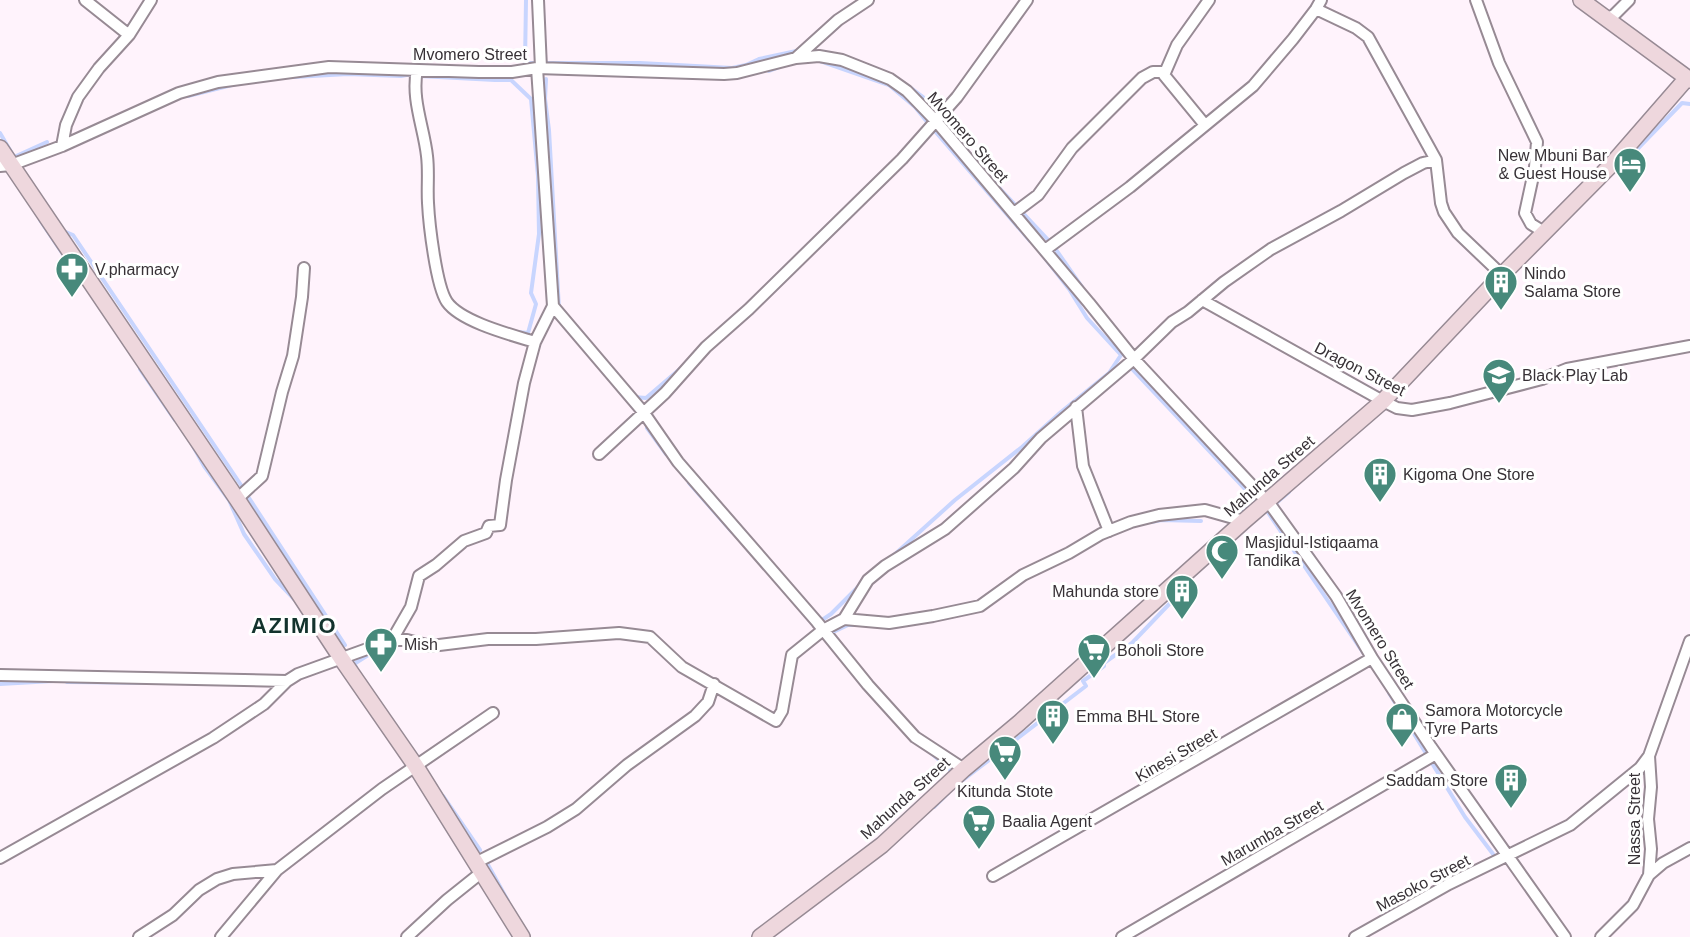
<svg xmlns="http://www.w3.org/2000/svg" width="1690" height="937" viewBox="0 0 1690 937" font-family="Arial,sans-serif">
  <rect width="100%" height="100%" fill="#fff3fc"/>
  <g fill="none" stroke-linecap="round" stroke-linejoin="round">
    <path stroke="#c8d5fe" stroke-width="4" d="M759,59l2,8 8,4 8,-3
      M820,61l69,24 26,22 13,16 -2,2
      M525,63l1,-63
      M526,63h114l92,5 14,-3 13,-6 42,-9
      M419,76l76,4
      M294,77l54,-3 53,2 11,-2
      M546,79l-1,20 4,31 10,179
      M495,80h16l20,19 7,77 1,58 -8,59 5,11 -8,29 -11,-1
      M911,88l12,9 16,20
      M188,96l48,-12
      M934,130l96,111
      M0,133l14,24 33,-15
      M1617,170l65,-67 8,1
      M990,178l62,66 30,43
      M40,220l41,61
      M61,230l12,5 168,250
      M140,369l35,51
      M1133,370l125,133 -17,7 -16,2
      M634,397l12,1 35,-30
      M647,428l19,26
      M193,446l11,20 25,34 15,34 31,45 19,20
      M689,483l43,49
      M247,495l98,150
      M1274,505l15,-13
      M1267,511l97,143
      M1151,522l11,-2 39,1
      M894,555l61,-55 67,-53 39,-35 48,-39 12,-18 -34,-37 -18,-29 -28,-36
      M819,622l12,-8 29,-29
      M829,634l19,-9h7
      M380,650l18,-6
      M356,667l-2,-3 19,-12
      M67,682l94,1
      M0,684l53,-3
      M1389,693l76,124 28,37
      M931,753l24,21
      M963,780l123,-94 -3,-5 21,-15v-3l28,-20 42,-44 -3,-4
      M443,796l37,54
      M934,807l14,-14
      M487,863l21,38"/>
    <defs>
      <path id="street" d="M85,0l44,35
        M538,0l3,68
        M1476,0l23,63 38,79 -2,25 -10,46 6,11 13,8
        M1316,9l40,19 12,9 68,123 5,43 3,9 14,21 44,42
        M1607,18l7,-3 15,-15
        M796,58l42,-38 30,-20
        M537,68l16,238 91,107 34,49 139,160 51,63 47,52 49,32
        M417,70c-6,29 7,58 10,86 2,16 0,31 1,47 1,20 8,83 19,99 14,20 65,33 88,40
        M1205,125l-41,-50 13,-30 32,-45
        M62,146l4,-21 12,-28 21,-29 30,-33 22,-35
        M0,166l11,-1 51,-19 117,-53 39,-11 111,-15 150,5h33l25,-4 187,6 13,-1 59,-15 23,-2 23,4 48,19 17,12 29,30 153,182 45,56 138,148 64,89 36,62 59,89 134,190
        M1014,213l24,-18 34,-47 70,-70 11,-6h12
        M1045,250l85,-63 123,-101 40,-47 23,-30 5,-9
        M1202,300l181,101 14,7 15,2 38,-7 92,-24 25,-10 123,-23
        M1076,407l7,59 26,65
        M599,454l66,-61 41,-46 43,-38 153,-150 55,-62 70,-97
        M237,499l25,-23 20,-84 11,-36 9,-59 2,-29
        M844,619l45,4 44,-7 47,-10 43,-31 46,-22 32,-19 30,-12 28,-7 46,-5 39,11
        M392,640l19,-33 8,-31 17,-11 28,-24 22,-8 3,-7 11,-1 6,-45 18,-97 11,-41 18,-36
        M0,675l287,6
        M0,858l213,-120 51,-34 23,-23 11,-7 94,-34h15l24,6 57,-7h48l83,-6 31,4 32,30 94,54 6,-10 10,-56 31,-25 21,-11 24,-39 17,-14 60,-37 69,-61 27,-30 93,-79 38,-37 16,-10 36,-30 47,-33 70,-38 63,-38 19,-10 13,-3
        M477,862l70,-35 29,-18 51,-44 68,-49 13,-14 6,-18
        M1649,875l14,-12 27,-15
        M993,876l379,-218
        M139,937l34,-22 26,-25 18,-11 16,-5 44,-4
        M221,937l56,-67 105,-81 111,-76
        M407,937l40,-37 35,-28
        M1122,937l314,-183
        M1355,937l94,-53 121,-59 70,-57 9,-12 41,-115
        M1601,937l32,-32 16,-30 2,-26 -3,-30 3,-32 -2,-31"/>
      <path id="secondary" d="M1581,0l109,80
        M0,148l237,351 104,159 74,107 107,172
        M760,937l122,-92 82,-76 55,-46 225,-202 139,-120 119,-126 111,-112 74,-85"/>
    </defs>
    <use href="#street" stroke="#978a94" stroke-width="14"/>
    <use href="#secondary" stroke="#978a94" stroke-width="18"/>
    <use href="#street" stroke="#fff" stroke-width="10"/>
    <use href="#secondary" stroke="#eed7dd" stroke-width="15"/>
  </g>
  <defs>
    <symbol id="hotel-pin" viewBox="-11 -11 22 30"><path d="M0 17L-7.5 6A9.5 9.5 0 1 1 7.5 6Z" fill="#47897b" stroke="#fff"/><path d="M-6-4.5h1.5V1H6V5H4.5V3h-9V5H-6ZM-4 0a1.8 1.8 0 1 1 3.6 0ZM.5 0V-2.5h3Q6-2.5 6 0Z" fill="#fff"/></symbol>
    <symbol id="pharmacy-pin" viewBox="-11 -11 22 30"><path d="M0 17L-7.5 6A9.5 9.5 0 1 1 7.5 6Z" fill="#47897b" stroke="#fff"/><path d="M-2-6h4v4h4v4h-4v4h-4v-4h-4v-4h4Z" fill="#fff"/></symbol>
    <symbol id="building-pin" viewBox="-11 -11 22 30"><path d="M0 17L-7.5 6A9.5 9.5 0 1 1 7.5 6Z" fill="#47897b" stroke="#fff"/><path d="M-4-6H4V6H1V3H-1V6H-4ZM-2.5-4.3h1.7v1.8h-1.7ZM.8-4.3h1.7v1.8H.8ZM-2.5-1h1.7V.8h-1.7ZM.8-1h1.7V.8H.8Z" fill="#fff"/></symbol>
    <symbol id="school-pin" viewBox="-11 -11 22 30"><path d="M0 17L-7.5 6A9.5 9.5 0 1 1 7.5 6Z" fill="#47897b" stroke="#fff"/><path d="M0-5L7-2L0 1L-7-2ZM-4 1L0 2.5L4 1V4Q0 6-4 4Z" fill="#fff"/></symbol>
    <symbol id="mosque-pin" viewBox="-11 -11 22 30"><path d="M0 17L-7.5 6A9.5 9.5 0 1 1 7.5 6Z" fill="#47897b" stroke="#fff"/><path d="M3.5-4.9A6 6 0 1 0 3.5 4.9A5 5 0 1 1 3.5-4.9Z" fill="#fff"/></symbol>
    <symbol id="supermarket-pin" viewBox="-11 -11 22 30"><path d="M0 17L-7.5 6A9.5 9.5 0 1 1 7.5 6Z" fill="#47897b" stroke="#fff"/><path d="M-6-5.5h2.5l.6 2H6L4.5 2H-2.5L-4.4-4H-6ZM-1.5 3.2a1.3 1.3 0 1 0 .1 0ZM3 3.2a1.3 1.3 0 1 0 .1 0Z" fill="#fff"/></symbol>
    <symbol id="shop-pin" viewBox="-11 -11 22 30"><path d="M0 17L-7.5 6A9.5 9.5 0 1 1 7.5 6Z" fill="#47897b" stroke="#fff"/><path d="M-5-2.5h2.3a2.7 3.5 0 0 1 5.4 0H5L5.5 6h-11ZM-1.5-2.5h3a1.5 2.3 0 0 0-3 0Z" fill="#fff"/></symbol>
  </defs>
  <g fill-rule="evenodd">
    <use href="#hotel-pin" x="1611" y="145" width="38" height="52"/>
    <use href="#pharmacy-pin" x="53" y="250" width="38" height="52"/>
    <use href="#building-pin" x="1482" y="263" width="38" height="52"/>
    <use href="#school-pin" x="1480" y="356" width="38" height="52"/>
    <use href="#building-pin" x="1361" y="455" width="38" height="52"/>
    <use href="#mosque-pin" x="1203" y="532" width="38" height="52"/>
    <use href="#building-pin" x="1163" y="572" width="38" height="52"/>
    <use href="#pharmacy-pin" x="362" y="625" width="38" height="52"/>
    <use href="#supermarket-pin" x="1075" y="631" width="38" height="52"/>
    <use href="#building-pin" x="1034" y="697" width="38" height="52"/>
    <use href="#shop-pin" x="1383" y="700" width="38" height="52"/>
    <use href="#supermarket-pin" x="986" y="733" width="38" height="52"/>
    <use href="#building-pin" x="1492" y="761" width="38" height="52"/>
    <use href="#supermarket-pin" x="960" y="802" width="38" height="52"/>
  </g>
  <g text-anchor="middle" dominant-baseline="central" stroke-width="6" stroke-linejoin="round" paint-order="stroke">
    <g font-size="16" fill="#373136" stroke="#fff">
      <text x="470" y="54">Mvomero Street</text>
      <text transform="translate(968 137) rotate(49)">Mvomero Street</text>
      <text transform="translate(1360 369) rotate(27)">Dragon Street</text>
      <text transform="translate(1269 476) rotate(-41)">Mahunda Street</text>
      <text transform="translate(1380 639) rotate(58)">Mvomero Street</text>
      <text transform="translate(1176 755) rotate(-30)">Kinesi Street</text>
      <text transform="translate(905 798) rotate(-42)">Mahunda Street</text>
      <text transform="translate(1634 819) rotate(-90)">Nassa Street</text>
      <text transform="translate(1272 833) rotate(-30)">Marumba Street</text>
      <text transform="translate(1423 883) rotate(-28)">Masoko Street</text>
    </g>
    <g font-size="16" fill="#373136" stroke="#fff" text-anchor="start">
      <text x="1607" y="155" text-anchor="end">New Mbuni Bar<tspan x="1607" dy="18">&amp; Guest House</tspan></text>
      <text x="95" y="269">V.pharmacy</text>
      <text x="1524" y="273">Nindo<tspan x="1524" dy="18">Salama Store</tspan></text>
      <text x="1522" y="375">Black Play Lab</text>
      <text x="1403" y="474">Kigoma One Store</text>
      <text x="1245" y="542">Masjidul-Istiqaama<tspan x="1245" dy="18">Tandika</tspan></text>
      <text x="1159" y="591" text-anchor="end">Mahunda store</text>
      <text x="404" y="644">Mish</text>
      <text x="1117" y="650">Boholi Store</text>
      <text x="1425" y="710">Samora Motorcycle<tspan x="1425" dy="18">Tyre Parts</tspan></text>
      <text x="1076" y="716">Emma BHL Store</text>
      <text x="1488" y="780" text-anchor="end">Saddam Store</text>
      <text x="1005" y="791" text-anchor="middle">Kitunda Stote</text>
      <text x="1002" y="821">Baalia Agent</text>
    </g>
    <g font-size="22" font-weight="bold" letter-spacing="1.5" fill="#13332d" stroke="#fff">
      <text x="294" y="625">AZIMIO</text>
    </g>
  </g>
</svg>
